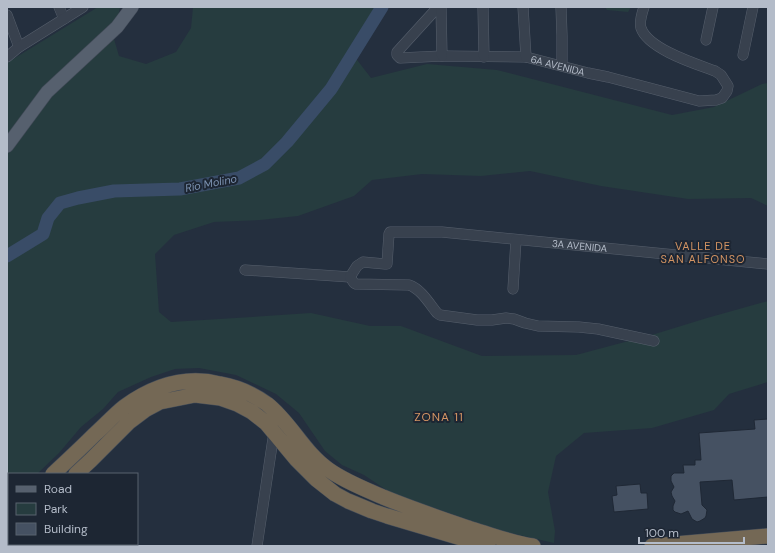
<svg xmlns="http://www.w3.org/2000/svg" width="775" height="553" viewBox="0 0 775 553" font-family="'DM Sans',sans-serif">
  <rect width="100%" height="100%" fill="#242f3e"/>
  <path fill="#263c3f" d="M98,7h22l-6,32 5,17 27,8 30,-12 15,-24 2,-21h190l-32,45 20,26 56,-14 70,6 175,45 42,-8 48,-23 6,-1v123l-17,-8 -63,1 -87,-13 -71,-15 -49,5 -59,-2 -50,6 -18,16 -56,20 -38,4 -46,2 -40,13 -19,19 4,58 12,10 95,-6 45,-3 59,13h31l81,30 94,-1 79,-21 52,-16 61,-17v81l-39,12 -15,16 -62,18 -68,5 -28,23 -8,36 7,39 -1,12 -53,-12 -110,-38 -27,-18 -22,-10 -17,-14 -26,-38 -23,-19 -40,-19 -37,-7 -24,1 -24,8 -33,15 -15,17 -22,18 -22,26 -22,21h-28v15l-2,1v-426l3,-3z
    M605,7h26l-3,5 -21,-2z"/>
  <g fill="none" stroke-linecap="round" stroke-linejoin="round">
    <path stroke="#394c67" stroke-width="13" d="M7,256l36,-22 5,-16 12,-15 18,-5 36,-7 66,-2 59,-11 26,-14 22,-22 44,-53 51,-82"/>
  </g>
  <path fill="#455162" stroke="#1f2835" d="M768,419v78l-34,3 -2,-20 -32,2 2,23 5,5 -1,6 -1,2 -5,3 -3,1 -5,-3 -4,-8 -7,3 -6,-2 -2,-2v-4l2,-5 -3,-5 -1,-4 3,-5 -3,-6v-5l3,-3h10l-1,-8h12v-5h6l-2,-27 56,-4 -1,-9z
    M640,484l1,9h6l1,16 -34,3 -2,-16 5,-1 -1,-9z"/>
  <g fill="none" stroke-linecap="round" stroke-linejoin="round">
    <defs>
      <g id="minor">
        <path d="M59,7l5,12"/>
        <path id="s1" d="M438,7l-41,45v3l3,3 42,-2 84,1 62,16 20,4 91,24 17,-1 6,-2 5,-7 1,-5 -7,-11 -6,-4c-19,-7 -67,-22 -74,-43 -2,-6 1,-15 3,-21"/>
        <path d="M441,7l1,49"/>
        <path d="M483,7l1,50"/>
        <path d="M523,7l3,50"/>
        <path d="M561,7l1,29v29"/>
        <path d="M7,15l12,32"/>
        <path d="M706,40l7,-33"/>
        <path d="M743,55l10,-48"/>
        <path d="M7,57l12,-10 64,-40"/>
        <path d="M245,270l105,7"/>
        <path id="s2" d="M350,277l7,-11 6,-4 22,2h2l2,-30 1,-2h52l326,32"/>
        <path d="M350,277l4,6 2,1 53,1c12,4 20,18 28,28l3,2 37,5h15l14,-2 8,1 11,4 13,3 41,1 19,2 56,12"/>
        <path d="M513,289l3,-49"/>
        <path d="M257,546l17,-114"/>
      </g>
      <path id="major" d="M7,146l40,-54 70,-65 15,-20"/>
      <path id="highway" d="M53,474c14,-13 28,-26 42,-40 9,-8 19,-19 29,-27 29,-21 61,-32 96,-23 17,3 33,10 47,20 24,19 37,49 62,66 17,12 36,19 54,27 29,12 59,22 88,32 21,6 41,14 62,17
        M76,474l14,-13 39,-39 16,-12 15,-8 35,-7 25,3 17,6 15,8 14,11 30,36 20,20 19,15 13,7 24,10 15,5 101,30
        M7,509l2,-1
        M7,526l2,-1
        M652,546l116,-10"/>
    </defs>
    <use href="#minor" stroke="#565f6c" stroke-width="11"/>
    <use href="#major" stroke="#414a57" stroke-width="14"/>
    <use href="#highway" stroke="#434c59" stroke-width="16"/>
    <use href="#minor" stroke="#38414e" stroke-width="10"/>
    <use href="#major" stroke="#56606e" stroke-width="13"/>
    <use href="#highway" stroke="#746855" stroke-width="15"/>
  </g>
  <g text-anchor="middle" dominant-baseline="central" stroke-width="4" stroke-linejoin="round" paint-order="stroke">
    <g font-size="10" fill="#b4bcc9" stroke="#1d2633">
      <text stroke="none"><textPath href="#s1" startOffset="227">6A AVENIDA</textPath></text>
      <text stroke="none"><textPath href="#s2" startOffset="267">3A AVENIDA</textPath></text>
    </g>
    <g font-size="11" font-style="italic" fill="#7c92b1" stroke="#1d2633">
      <text transform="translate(211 183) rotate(-11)">Río Molino</text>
    </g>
    <g font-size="11" letter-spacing="1" fill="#d59563" stroke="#1d2633">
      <text x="703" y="246">VALLE DE<tspan x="703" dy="13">SAN ALFONSO</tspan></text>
    </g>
    <g font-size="12" letter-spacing="1" fill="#d59563" stroke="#1d2633">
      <text x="439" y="417">ZONA 11</text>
    </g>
  </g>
  <rect width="775" height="553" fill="none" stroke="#b4bcc9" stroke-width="16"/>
  <rect x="8" y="473" width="130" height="72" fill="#1d2633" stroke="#59626f"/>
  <rect x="16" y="486" width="20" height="6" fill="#56606e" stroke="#59626f"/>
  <text x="44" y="493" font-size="12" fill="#b4bcc9">Road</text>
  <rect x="16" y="503" width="20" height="12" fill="#263c3f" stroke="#59626f"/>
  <text x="44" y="513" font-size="12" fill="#b4bcc9">Park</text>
  <rect x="16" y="523" width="20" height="12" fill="#455162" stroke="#59626f"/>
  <text x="44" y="533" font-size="12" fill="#b4bcc9">Building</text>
  <path d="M639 537v6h105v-6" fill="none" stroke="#b4bcc9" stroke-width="2"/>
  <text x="645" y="537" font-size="12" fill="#b4bcc9" stroke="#1d2633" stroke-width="3" paint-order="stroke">100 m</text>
</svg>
